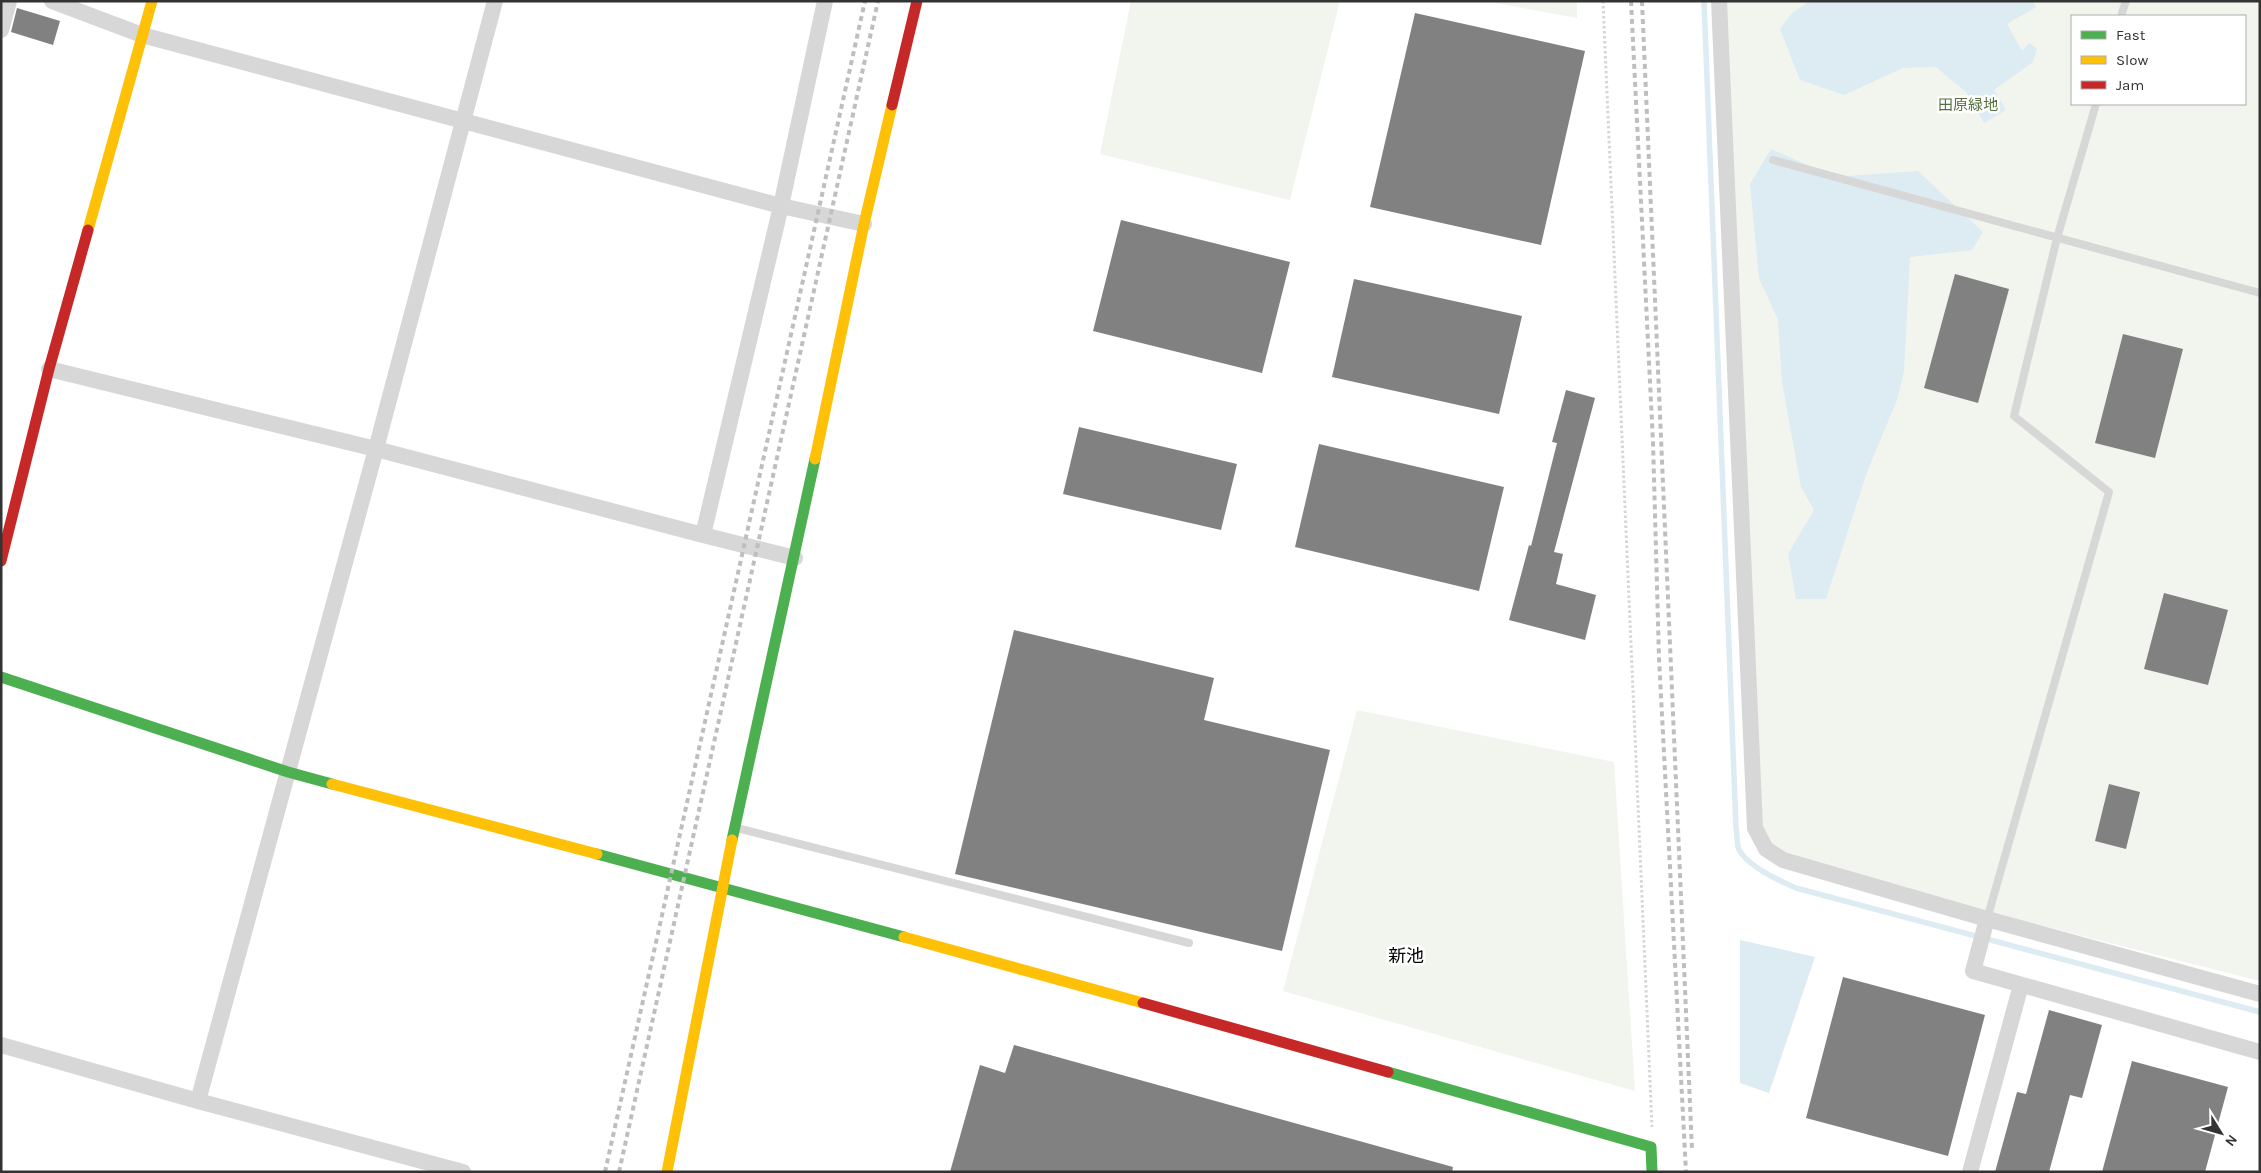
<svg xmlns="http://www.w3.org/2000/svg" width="2261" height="1173" viewBox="0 0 2261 1173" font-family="Karla,'Noto Sans JP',sans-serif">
  <rect width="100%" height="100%" fill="#fff"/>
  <path fill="#f1f5ed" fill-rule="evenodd" d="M1131,1h209l-50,199 -190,-46z
    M1485,1h92v17z
    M1719,1h541v980l-477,-121 -21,-19zM2072,16h173v88h-173z
    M1357,710l257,52 21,329 -352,-100z"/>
  <path fill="#ddebf3" d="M1810,1h223l3,6 -29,17 15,27 7,-8 8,6 -4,13 -39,28 12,20 -22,13 -18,-31 -30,-25 -33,1 -59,27 -44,-15 -20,-51 11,-15z
    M1771,149l63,28 84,-6 65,61 -11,18 -62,7 -6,114 -7,29 -30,72 -41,127h-30l-8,-45 26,-44 -13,-23 -19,-105 -4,-62 -19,-42 -9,-94z
    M1740,940l75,17 -46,136 -29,-10z"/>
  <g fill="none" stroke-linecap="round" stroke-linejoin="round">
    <path stroke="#ddebf3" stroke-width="5.5" d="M1704,1l32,827c1,6 1,13 2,19 6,18 42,34 58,41l464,124"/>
  </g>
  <path fill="#818181" d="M17,8l43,13 -7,24 -42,-13z
    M1415,13l170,38 -44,194 -171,-38z
    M1121,220l169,42 -28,111 -169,-42z
    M1955,274l54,15 -31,114 -54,-15z
    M1354,279l168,37 -23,98 -167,-37z
    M2123,334l60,15 -28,109 -60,-15z
    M1566,390l29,8 -41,154 9,2 -7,30 40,11 -11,45 -76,-20 20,-75 2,1 26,-103 -5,-1z
    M1079,427l158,37 -16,66 -158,-36z
    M1319,444l185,43 -25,104 -184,-44z
    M2164,593l64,17 -20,75 -64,-16z
    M1014,630l200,48 -10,42 126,30 -48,201 -327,-77z
    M2109,784l31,8 -14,57 -31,-8z
    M1843,977l142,38 -37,141 -142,-38z
    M2049,1010l53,15 -20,73 -12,-3 -21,77h-54l22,-80 9,2z
    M1014,1045l439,122 -1,5h-502l30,-107 25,8z
    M2132,1061l96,26 -23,85h-103z"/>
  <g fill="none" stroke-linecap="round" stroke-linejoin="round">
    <path stroke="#d6d6d6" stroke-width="3" stroke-dasharray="2.5 2.5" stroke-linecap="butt" d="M1603,1l49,1126"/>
    <path stroke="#d7d7d7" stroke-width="8" d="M2121,16l5,-15
      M1773,160l487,133
      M737,828l452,115
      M1987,919l122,-427 -95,-76 43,-178 39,-134"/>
    <path stroke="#d7d7d7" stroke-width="16" d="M52,1l90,34 639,171 83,18
      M1719,1l36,827 11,21 17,11 204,59 273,75
      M1,30l8,-29
      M49,369l327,80 327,86 92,23
      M703,535l78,-329 44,-205
      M1987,919l-14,52 287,81
      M1,1045l197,56 265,71
      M198,1101l178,-652 119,-448
      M1970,1172l51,-187"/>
    <path stroke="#4caf50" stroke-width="11" d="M1,677l287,95 44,12
      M732,840l83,-381
      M597,854l307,83
      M1388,1072l263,75 1,25"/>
    <path stroke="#ffc107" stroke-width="11" d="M88,230l64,-229
      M815,459l49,-235 28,-119
      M332,784l265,70
      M904,937l239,66
      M667,1172l65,-332"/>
    <path stroke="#c62828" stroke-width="11" d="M892,105l25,-104
      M1,561l48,-192 39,-139
      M1143,1003l245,69"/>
    <path stroke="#bebebe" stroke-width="4" stroke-dasharray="5 4" stroke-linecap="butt" d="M1631,1l22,441 6,216 27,514
      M1642,1l50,1149
      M605,1172l260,-1171
      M619,1172l259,-1171"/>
  </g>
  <g text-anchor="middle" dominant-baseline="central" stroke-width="5" stroke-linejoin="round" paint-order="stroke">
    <g font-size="15" fill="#56703f" stroke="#fff">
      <text x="1968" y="105">田原緑地</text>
    </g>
    <g font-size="18" fill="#000" stroke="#fff">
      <text x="1406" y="956">新池</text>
    </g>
  </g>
  <rect width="2261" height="1173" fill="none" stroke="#333333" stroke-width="5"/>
  <rect x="2071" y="15" width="175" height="90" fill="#ffffff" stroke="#adadad"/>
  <rect x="2081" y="31" width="25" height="8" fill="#4caf50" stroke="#adadad"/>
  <text x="2116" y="40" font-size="15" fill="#333333">Fast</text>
  <rect x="2081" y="56" width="25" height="8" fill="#ffc107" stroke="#adadad"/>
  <text x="2116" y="65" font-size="15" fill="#333333">Slow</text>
  <rect x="2081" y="81" width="25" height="8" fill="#c62828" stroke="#adadad"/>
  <text x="2116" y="90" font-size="15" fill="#333333">Jam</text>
  <g transform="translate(2221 1133) rotate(127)" stroke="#ffffff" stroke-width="4" paint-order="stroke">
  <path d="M0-4L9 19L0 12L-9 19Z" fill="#333333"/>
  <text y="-8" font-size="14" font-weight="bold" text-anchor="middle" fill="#333333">N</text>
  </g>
</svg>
